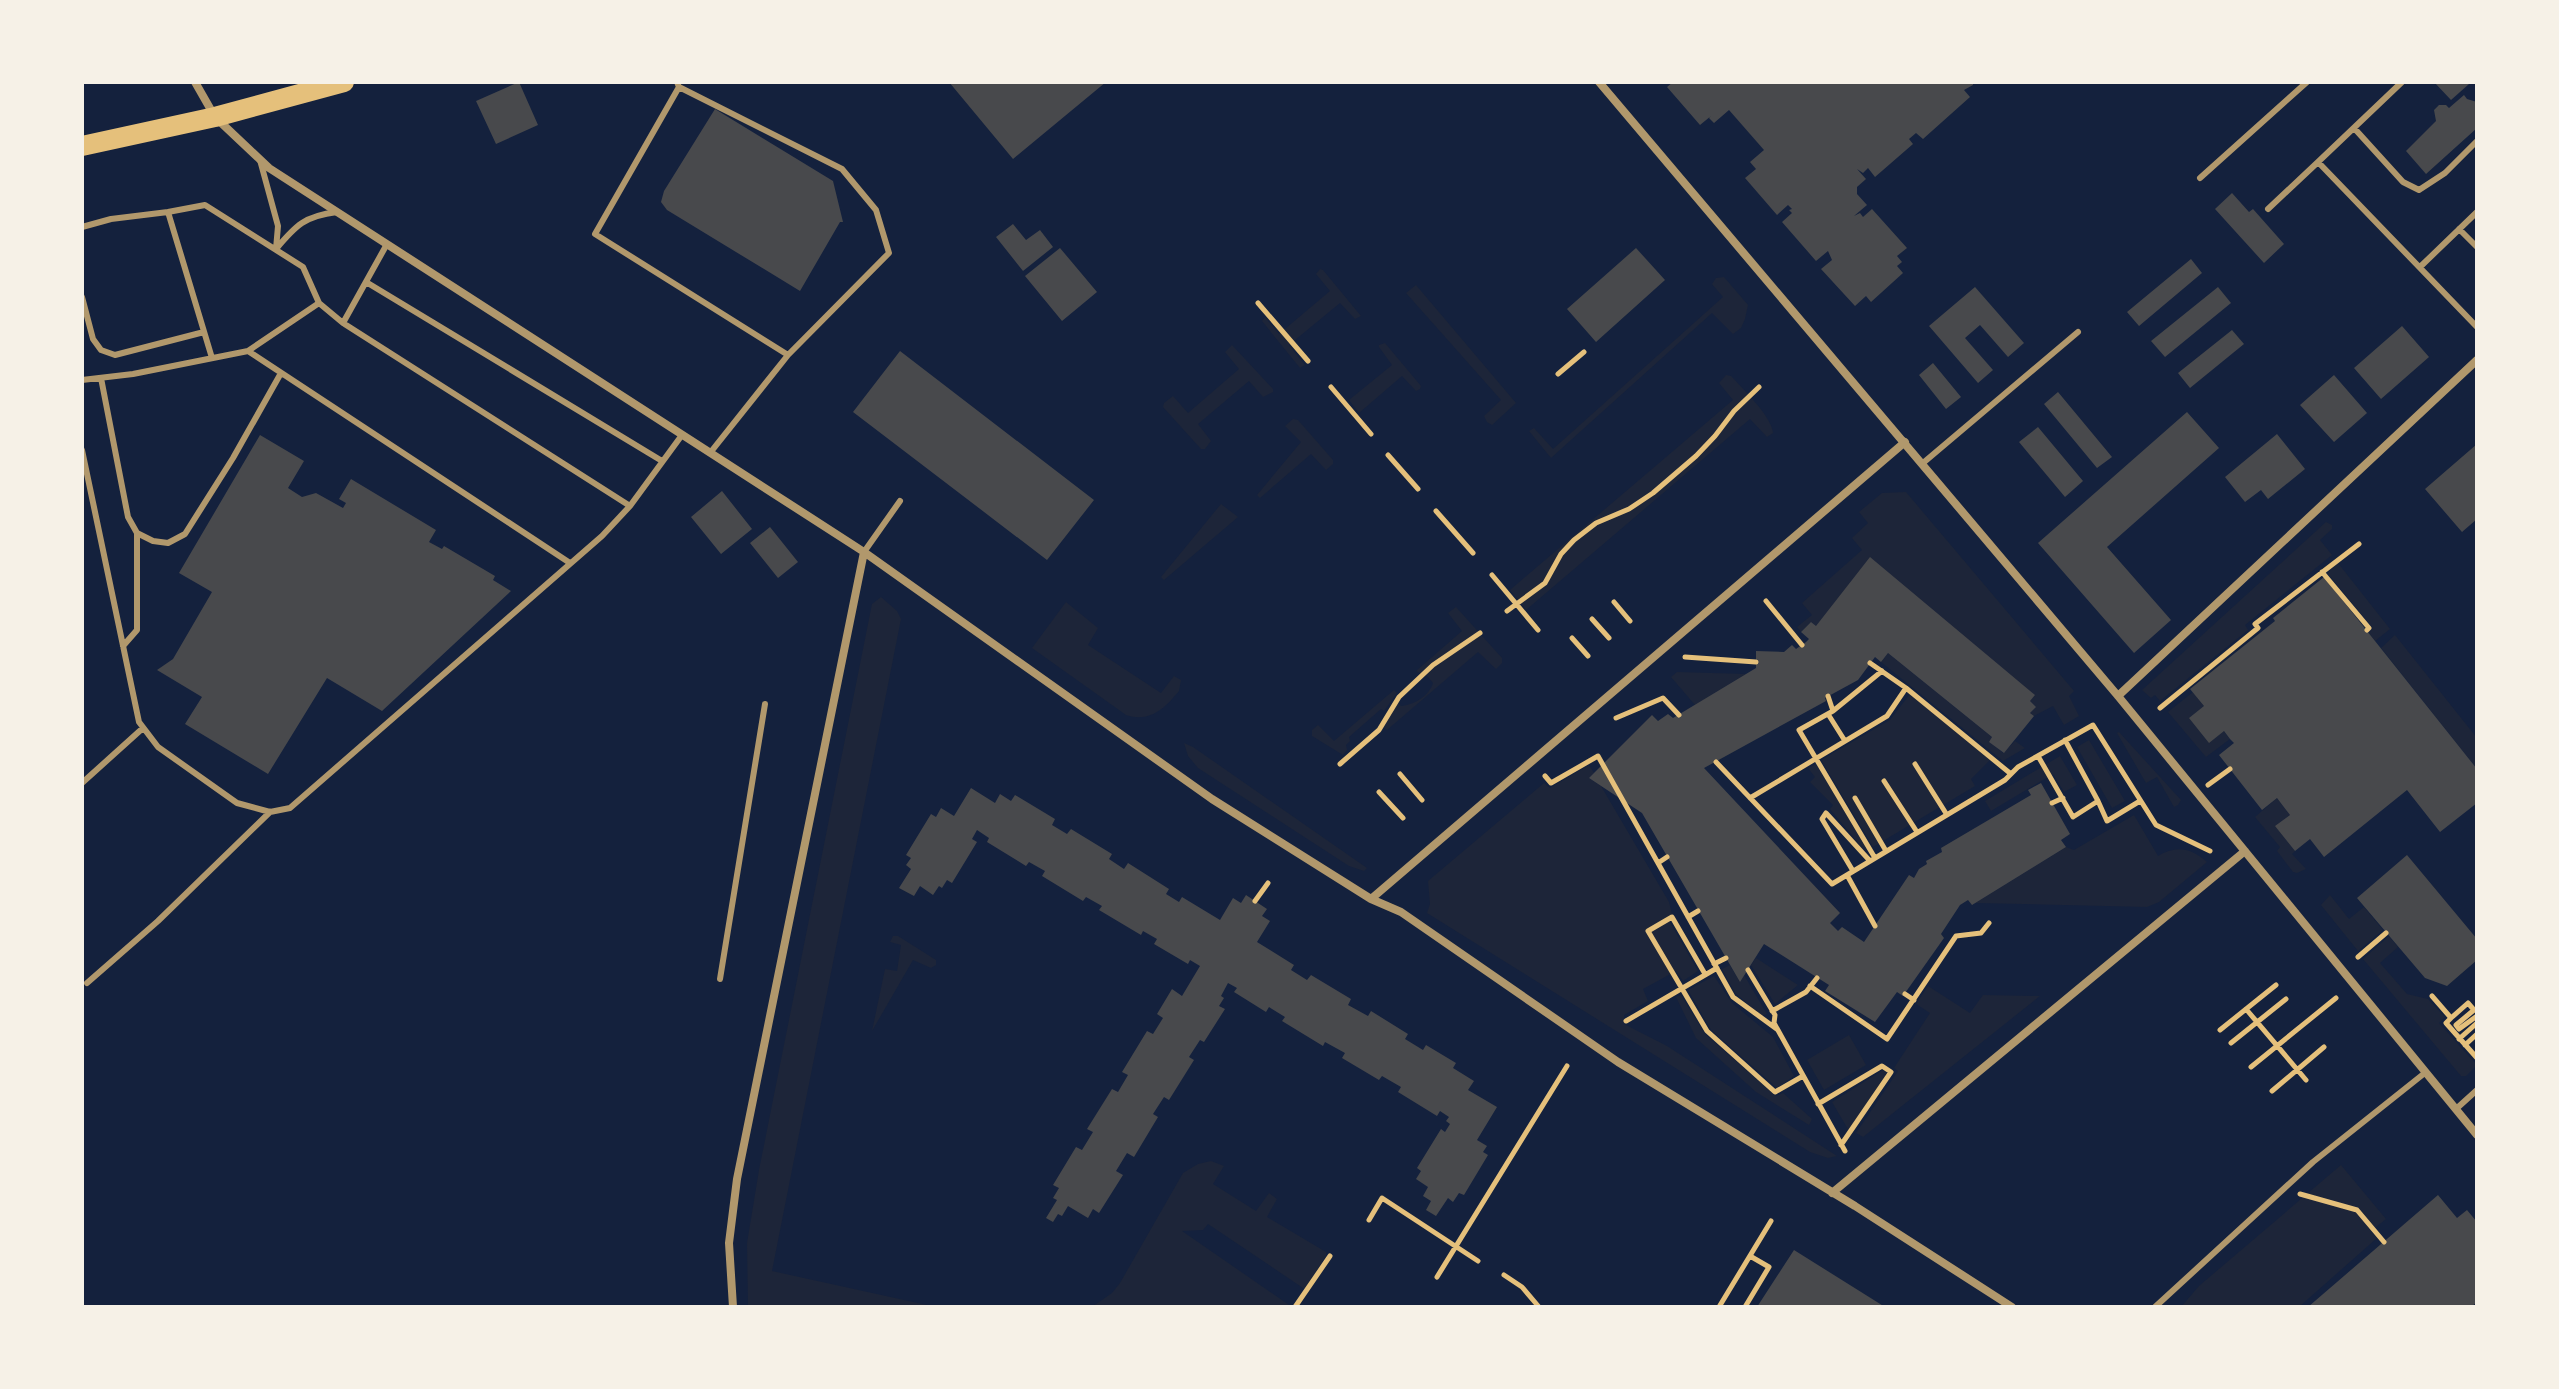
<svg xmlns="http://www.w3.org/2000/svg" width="2559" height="1389" viewBox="0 0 2559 1389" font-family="Mulish,sans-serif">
  <rect width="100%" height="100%" fill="#14213d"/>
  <path fill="#1d2539" d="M1320,269l3,1 38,46 -6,3 -15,-16 -51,42 16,20 -5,3 -38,-47 3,-4 14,17 51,-43 -14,-17z
    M1724,277l24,28 -3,14 -4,9 -8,6 -21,-21 -161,145 -22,-27 5,-3 19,21 170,-152 -11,-13 4,-6z
    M1416,285l100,118 -24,22 -5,-3 -3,-6 17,-16 -95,-107z
    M1385,343l36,43 -1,3 -4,2 -14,-15 -43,37 -10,-13 43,-35 -13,-18v-2z
    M1232,345l41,44v3l-10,5 -14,-16 -51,43 13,17 -6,8h-4l-38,-42 1,-4 9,-7 15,17 51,-44 -14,-17z
    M1726,375l5,1c12,13 41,41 42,57l-6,4 -17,-18 -224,191 -16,-20 223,-190 -14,-17z
    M1293,419l5,1 35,40v4l-7,6 -15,-16 -51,44 -3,-3 44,-53 -16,-16z
    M1906,492l168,199 -5,5 10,20 -15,9 -11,-19 -19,10 -4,-3 6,-6 -6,-6 -214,-75 -5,-4 -10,10 -4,-5 15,-12 -10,-12 60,-53 -10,-12 16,-15 -9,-11 23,-19z
    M1221,504l17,13 -74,63 -3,-3z
    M2326,522l6,3v4l-12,11 12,15 -87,70 3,5 -88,71 -5,-6 -4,3 -9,-8z
    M2338,563l52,66 -15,12 -6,-8 4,-5 -46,-55z
    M881,597l16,14 4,8 -129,652 164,36h-188l-1,-64 12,-73 113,-566z
    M1066,602l32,26 -10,17 73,48 13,-17 7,4 -2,11c-14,17 -29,32 -53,24l-94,-67z
    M1456,607l46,51v5l-6,6 -18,-17 -91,78 -3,-3 14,-24 3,3c13,-1 28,-10 32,-23l-5,-6 -12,-6 46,-40 -14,-18z
    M2395,635l82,103v31l-96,-121z
    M1888,653l104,84 -2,5 13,11 12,-12 10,7 -22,13 -122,-99z
    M1677,672l69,2 -51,31 -24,-28z
    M1394,690l3,3 -13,18 -3,-2 -32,28 1,4 -4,4 1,5 -4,5 -31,-19v-6l6,-5 16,16z
    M2193,692l37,47 -24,18 -38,-45z
    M1910,694l80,66 -19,19 4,7 -102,61 -52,-87 69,-40z
    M2119,732l62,68 -3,5 -4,2 -17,-30 -11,6 -29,-50z
    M2089,740l36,61 -13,7 -35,-61z
    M1184,743l9,4 174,121 -3,3 -15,-5 -151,-98 -10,-12z
    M2060,756l17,29 -13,7 -11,-18 -62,37 -6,-10z
    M1816,764l50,83 -3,2 -33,-40 3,-4 -23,-23 5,-5 -7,-9z
    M1589,765l5,8 -5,5 12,8 68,116 3,12 -5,3 31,54 -15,10 -7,-10 -33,18 5,12 -24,14v9l43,22 170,110 -9,2 -18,-6 -383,-239 3,-9 -2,-23 116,-98 6,5z
    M2277,798l13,17 -14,11 19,25 -3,3 14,15 -9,4 -4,-1 -16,-21 3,-4 -25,-30z
    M2134,815l24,41c18,-11 33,-8 49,6l-48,40 -12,5 -172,-4 91,-56 8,3z
    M2330,895l19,24 15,-12 19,23 -25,21 -37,-46z
    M893,936h5l38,24v5l-5,3 -18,-8 -41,71 13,-62 12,2 4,-26 -11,-3z
    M2389,936l9,11 -18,16 27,31 21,5 17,18 -6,6 38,42 -11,11h-5l-98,-117z
    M1756,958l42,27 -23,19 -24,-39z
    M1730,965l10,17 4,-7 23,39 -5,2 -27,-23 -13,-24z
    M1714,976l18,27 41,34 21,39 -17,12 -66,-58 -23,-40z
    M1928,986l42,27 13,-18 57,1 -177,141 -7,-4 42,-62 -4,-3 36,-55 -14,-9z
    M1681,995l24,39 71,62 7,-3 29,26 -3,6 -53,-33 -60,-54 -20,-41z
    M1849,1035l17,30 -42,25 -17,-30z
    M1883,1070l4,3 -38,58 -17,-29z
    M1211,1161l13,5 -11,18 43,27 13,-18 8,6 -10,18 59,35v4l-21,32h-2l-95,-64 -5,6 -21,1 110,76h-200l20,-14 8,-10 63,-110 15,-9z
    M2341,1165l45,54 -15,12 6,7 -78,69h-118l18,-21z"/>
  <path fill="#48494c" d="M519,82l19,43 -42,19 -20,-43z
    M949,82h157l-93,77z
    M1673,82h300v3l-9,5 6,7 -47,42 -7,-6 -7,6 4,5 -38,33 -7,-9 -5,5 -6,-4 9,10 -9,8v7l10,11 -13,11 6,-3 3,4 9,-8 35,39 -10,8 5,6 -5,4 6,7 -32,29 -5,-6 -11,10 -34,-37 11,-9 -4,-9 -12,10 -34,-39 10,-9 -3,-3 3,-1 -4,-4 -11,10 -32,-37 11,-9 -6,-7 14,-12 -35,-40 -15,13 -5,-5 2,-2 -11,9 -33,-38z
    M2434,82h34l1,2 -18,16z
    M2464,95l3,4 10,3v26l-51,46 -20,-23 30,-30 -2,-11 5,-5h7l3,3z
    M715,109l118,72 10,41h-3l-40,69 -133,-81 -6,-8 3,-11z
    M2232,193l17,19 4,-3 31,35 -20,19 -49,-54z
    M1013,224l13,16 14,-10 13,17 -30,24 -27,-34z
    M1060,248l37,44 -35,29 -37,-45z
    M1636,248l29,32 -69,62 -29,-33z
    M2191,259l11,14 -63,53 -12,-14z
    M1975,287l49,56 -16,14 -28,-32 -15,13 28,32 -15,13 -49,-57z
    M2218,287l13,16 -66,54 -14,-16z
    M2402,326l27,31 -48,42 -27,-31z
    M2232,330l12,14 -54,44 -12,-15z
    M900,351l194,149 -47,60 -194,-148z
    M1933,363l28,34 -15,12 -27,-34z
    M2334,375l33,38 -33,29 -34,-37z
    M2058,392l54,65 -15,11 -53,-64z
    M2187,412l32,36 -112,99 64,73 -37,33 -96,-110z
    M2038,427l45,54 -18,16 -46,-55z
    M2277,434l28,35 -37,30 -7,-9 -16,12 -20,-25z
    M260,435l44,26 -16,27 14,9 14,-4 27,15 3,-5 -7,-4 12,-20 85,51 -7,12 13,7 2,-3 51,30 -2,4 18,11 -129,120 -55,-33 -59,96 -83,-50 17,-27 -45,-27 16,-11 39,-67 -33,-19z
    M2477,444v75l-15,13 -37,-43z
    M722,491l30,38 -31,25 -30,-37z
    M770,527l28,35 -20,16 -28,-35z
    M1870,557l165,138 -5,6 6,6 -6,6 4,3 -30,37 -15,-11 3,-5 -104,-84 -7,9 -6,-5 -17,23 -33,18 1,3 -122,67 136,145 -10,10 8,8 4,-4 22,15 45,-67 5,3 5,-9 8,-5 -1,-3 16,-9 -1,-4 90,-53 -3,-5 13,-7 29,51 -9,6 5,7 -94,58 -4,-5 -8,5 -19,29 3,4 -41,58 -6,-4 -22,30 -50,-31 4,-6 -65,-41 -24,38 -98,-169 -53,-35 63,-63 6,6 10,-7 5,4 83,-50v-17l28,1 8,-7 4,4 10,-7 3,-3 -8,-7 10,-10 5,4z
    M2324,577l153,192v34l-37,29 -33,-42 -83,67 -14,-18 -15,12 -20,-25 15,-11 -13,-17 -15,12 -43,-55 15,-12 -4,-4 -6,-8 -15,12 -20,-25 15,-12 -14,-17 85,-68 -2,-3z
    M971,788l24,15 5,-9 11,7 4,-6 40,24 -3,6 15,9 4,-5 41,25 -3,5 15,10 4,-6 41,26 -3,5 13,8 3,-5 38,23 13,-22 8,5 5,-8 21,14 -5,7 8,5 -13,21 37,23 -3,5 16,10 4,-5 40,24 -3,6 20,11 3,-5 37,23 -3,5 18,11 3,-5 30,18 -3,5 21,13 -6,9 29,17 -20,33 10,6 -4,6 5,3 -24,40 -5,-2 -6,9 -5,-4 -12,18 -10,-6 5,-9 -8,-5 5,-9 -12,-8 5,-8 -4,-3 24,-39 4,3 5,-8 -4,-3 3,-4 -9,-6 -3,5 -39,-24 3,-5 -19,-11 -3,4 -37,-22 3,-5 -20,-11 -2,4 -41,-25 3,-4 -16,-10 -3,5 -32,-20 3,-4 -9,-5 -7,13 3,2 -5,8 6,3 -21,33 -4,-2 -11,17 5,3 -25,40 -5,-3 -11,17 5,3 -24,40 -7,-4 -11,18 7,4 -24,38 -6,-4 -5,9 -20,-12 -6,10 -4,-2 -5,8 -7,-4 11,-18 -4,-2 6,-10 -6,-3 23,-38 6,3 11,-18 -6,-3 25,-40 6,3 10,-17 -6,-3 25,-41 6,3 10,-16 -6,-4 15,-25 10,7 18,-30 -10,-6 -2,4 -34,-20 3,-5 -14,-8 -2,4 -42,-25 3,-4 -16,-9 -3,4 -41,-25 3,-5 -16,-9 -3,4 -39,-24 2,-4 -12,-8 -5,9 5,3 -25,41 -5,-3 -5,8 -3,-2 -6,9 -13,-9 -6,10 -15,-8 12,-19 -5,-4 5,-7 -5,-3 25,-41 5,3 5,-9 13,8z
    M2407,855l70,84v21l-30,26 -22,-8 -68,-80z
    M2438,1195l19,23 10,-8 10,12v80l-6,5h-163z
    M1794,1250l91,57h-128z"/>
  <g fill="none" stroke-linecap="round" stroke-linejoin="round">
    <path stroke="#e5c07b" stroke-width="5" d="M1258,303l50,58
      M1558,374l26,-22
      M1331,387l40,47
      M1388,455l30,34
      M1436,511l37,42
      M2322,572l47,56 -2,2
      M1492,575l46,55
      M1766,601l36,44
      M1614,602l16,19
      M1507,611l38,-28 16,-29 13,-14 22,-17 33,-14 24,-16 43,-37 19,-20 19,-25 25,-24
      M1592,619l17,19
      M1572,638l16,18
      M1685,657l71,5
      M1870,663l36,25
      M1828,696l5,15 -34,19 76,128
      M2160,708l98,-80 -3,-4 104,-80
      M1833,711l49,-40
      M1828,714l17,27
      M1616,718l47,-20 16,17
      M2038,756l35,61 25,-16 -33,-61
      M1716,762l116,122 173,-104 13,-13 75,-42 63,100 54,26
      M1340,764l39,-34 20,-33 34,-32 47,-32
      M1915,764l32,51
      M1400,774l22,26
      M1545,776l6,7 47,-27 135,241 45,33
      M1884,781l33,51
      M2208,785l22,-16
      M1379,792l24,26
      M1750,798l137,-82 19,-28 105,86
      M1855,798l31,53
      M2098,801l9,20 33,-20
      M2052,803l11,-5
      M1658,863l9,-6
      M1853,871l-31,-52 4,-6 44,48
      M1847,875l28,51
      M1255,901l13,-18
      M1688,917l10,-6
      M2358,957l28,-24
      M1714,964l12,-6
      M1748,970l27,45 -1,8 71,128
      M1705,974l-33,-57 -24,14 59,100 68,61 28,-16
      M1810,986l77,53 69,-103 25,-3 8,-10
      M1905,994l9,6
      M2432,996l19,22 -5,5 31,35
      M2246,1009l60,71
      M1772,1011l34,-19 11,-14
      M2451,1018l17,-15 6,7 -18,15 3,4 18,-13
      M1626,1021l91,-53
      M2220,1030l56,-45
      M2459,1039l18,-16
      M2231,1043l55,-44
      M2465,1045l12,-11
      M2251,1067l85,-69
      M2272,1091l52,-44
      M1818,1104l64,-38 9,6 -50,73
      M2300,1194l57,16 27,32
      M1369,1220l13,-22 96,63
      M1504,1275l18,12 17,20
      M1437,1277l130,-211
      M1295,1307l35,-51
      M1719,1307l52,-86
      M1745,1307l24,-40 -19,-11"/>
    <path stroke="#b1986c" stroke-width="6" d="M677,82l2,5 163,82 34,41 13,43 -101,102 -193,-121 84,-147
      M2402,82l-84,80 159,165
      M2354,128l49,54 16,8 26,-17 32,-32
      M260,160l18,66 -2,23
      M2200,178l107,-96
      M2268,209l50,-47
      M82,227l29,-8 57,-7
      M2459,229l18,18
      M276,249c20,-24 29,-33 61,-37
      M2420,267l57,-55
      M366,282l296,179
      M82,297l11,42 8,11 14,5 89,-23
      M343,323l287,183
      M248,351l322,212
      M212,358l-44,-146 37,-7 98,62 16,36
      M101,378l27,139 9,16 16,8 15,2 17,-9 48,-76 48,-85
      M82,380l51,-6 115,-23 71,-48 24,20 44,-79
      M82,450l57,272 19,25 79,56 33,9 20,-4 312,-272 28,-30 52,-71
      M710,453l78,-98
      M1923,463l155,-131
      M864,552l36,-51
      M123,646l14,-16v-97
      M82,783l61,-55
      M720,979l45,-275
      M87,983l71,-62 112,-109
      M2456,1109l21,-19
      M2155,1307l158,-145 113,-90"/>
    <path stroke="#b1986c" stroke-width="8" d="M195,82l20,35 54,51 595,384 348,247 159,100 30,13 217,150 237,144 157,101
      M1599,82l519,614 359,439
      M2118,696l359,-336
      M1371,899l534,-457
      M1832,1193l413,-342
      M733,1307l-4,-64 8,-64 127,-627"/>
    <path stroke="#e5c07b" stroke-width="20" d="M82,146l133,-29 129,-35"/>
  </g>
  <rect width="2559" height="1389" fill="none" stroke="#f6f1e7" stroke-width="168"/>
</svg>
